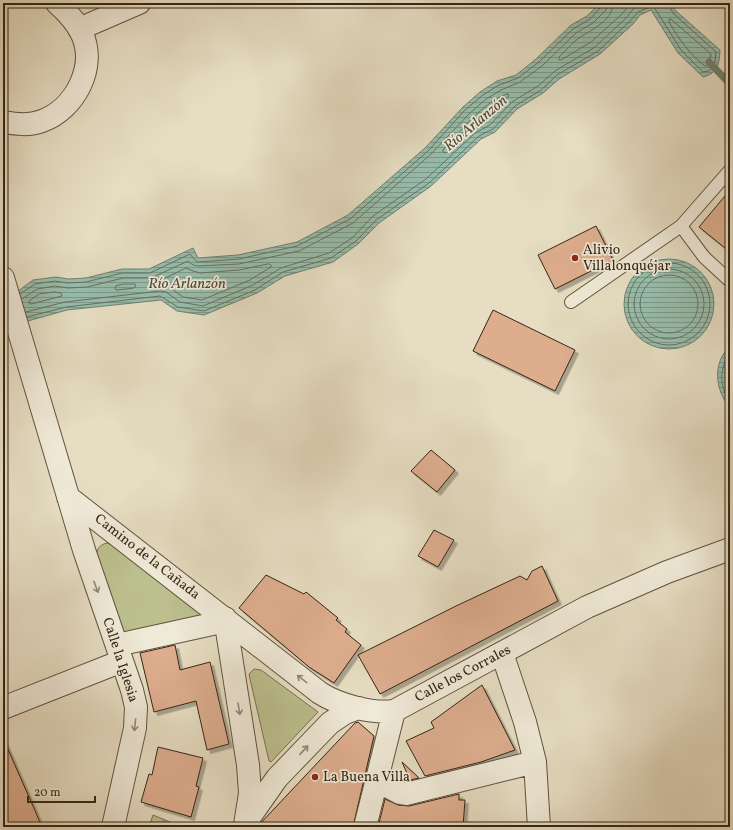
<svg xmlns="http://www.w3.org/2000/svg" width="733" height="830" viewBox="0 0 733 830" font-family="Vollkorn,serif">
  <defs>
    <pattern id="cemetery-stones" width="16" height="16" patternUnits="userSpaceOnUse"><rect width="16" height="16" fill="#bcbf8e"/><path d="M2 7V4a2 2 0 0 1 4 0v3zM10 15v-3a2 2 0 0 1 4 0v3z" fill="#a2a47a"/></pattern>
    <pattern id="water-rules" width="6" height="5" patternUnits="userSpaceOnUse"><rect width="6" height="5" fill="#97bdac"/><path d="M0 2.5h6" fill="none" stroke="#7c998b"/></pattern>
    <filter id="shadow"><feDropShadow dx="3.5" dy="3.5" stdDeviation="0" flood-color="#0004"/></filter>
  </defs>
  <rect width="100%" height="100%" fill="#e6ddc2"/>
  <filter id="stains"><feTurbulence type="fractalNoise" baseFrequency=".005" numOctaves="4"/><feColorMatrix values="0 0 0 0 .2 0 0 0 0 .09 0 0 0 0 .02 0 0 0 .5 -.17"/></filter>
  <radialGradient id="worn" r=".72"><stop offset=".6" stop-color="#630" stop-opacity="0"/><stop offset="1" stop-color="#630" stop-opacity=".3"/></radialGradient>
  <path fill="#bcbf8e" stroke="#787250" d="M107,543l10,4 89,68 -82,21 -28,-79c1,-8 3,-12 11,-14z
    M254,669l7,1 57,42 -47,50 -2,-1 -19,-82 -1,-5z"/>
  <path fill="url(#cemetery-stones)" stroke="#787250" d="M153,815l29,12h-33z"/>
  <path fill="url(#water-rules)" stroke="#70806f" d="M600,3h72l3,7 45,40c-1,15 -2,23 -17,27l-25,-24 -27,-43 -11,5 -7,9 -33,30 -41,25 -16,14 -26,16 -22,23 -14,7 -50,47 -52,37 -21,21 -25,18 -48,14 -28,17 -53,22 -27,-4 -16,-11 -94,10 -64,18v-34l14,-2 16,-12 23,-3 12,2 18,-1 36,-9h27l44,-21 5,10 40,-3 59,-13 51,-27 77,-67 38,-41 17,-15 17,-11 19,-6 20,-16 35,-34 16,-9z
    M624 304a45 45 0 1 1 90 0a45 45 0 1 1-90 0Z
    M730,346v62c-15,-18 -18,-45 0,-62z"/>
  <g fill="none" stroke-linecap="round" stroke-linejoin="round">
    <path stroke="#667160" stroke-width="1" d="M613,3c0,18 -21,26 -34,35 -7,5 -14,13 -20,19v3h2l30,-18 31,-28 9,-11
      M670,19l2,1 39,34 -1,7 -3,5h-2c-16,-12 -26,-27 -36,-44z
      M507,94l2,1 -1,2 -22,23 -15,8 -25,25 -3,-1v-2c17,-18 40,-48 64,-56z
      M628 304a41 41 0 1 1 82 0a41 41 0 1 1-82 0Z
      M269,264l2,1v2l-21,13 -48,20 -19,-3 -14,-10 -10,-2 -1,-2 1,-2 27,-13 7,3 7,2 39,-3z
      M634 304a35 35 0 1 1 70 0a35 35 0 1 1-70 0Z
      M640 304a29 29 0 1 1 58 0a29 29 0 1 1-58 0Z
      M124,284h11l1,2 -2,2 -17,2 -2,-1 1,-3z
      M55,292l6,1 1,3 -31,8 -2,-1v-2l10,-7z
      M20,294l15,-10 20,-3 13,2 18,-1 36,-9h28l40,-19 5,6 3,2 41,-3 58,-13 53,-27 78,-68 37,-41 18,-15 16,-10 19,-7 21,-16 34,-33 17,-10 11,-12 1,-4
      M22,299l15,-10 18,-3 13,2 19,-1 36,-9h28l37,-17 5,4 5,1 41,-2 60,-13 54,-28 78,-69 38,-40 17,-15 15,-9 19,-8 22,-16 34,-33 17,-10 13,-13 1,-7
      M26,312l39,-10 95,-11 6,1 14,10 23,4 50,-21 28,-17 48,-15 23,-15 21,-22 53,-37 49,-46 15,-8 22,-23 26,-16 17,-15 40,-24 31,-29 8,-10 11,-5
      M27,317l39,-10 94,-11 18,11 26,4 51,-21 28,-18 48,-14 25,-17 20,-21 53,-37 50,-47 14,-7 22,-23 26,-16 16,-15 41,-24 32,-30 8,-9 12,-5h4l27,43 22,22 6,-1 6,-9 1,-10 -43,-39 -5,-10
      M730,352c-10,15 -12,34 0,49"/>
    <path stroke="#70806f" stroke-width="7" d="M709,62l21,22"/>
  </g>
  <path fill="#ddad8e" stroke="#352513" filter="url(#shadow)" d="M730,190v62l-31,-25z
    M596,226l17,34 -58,29 -17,-34z
    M493,310l82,40 -20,41 -82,-40z
    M431,450l24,20 -18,22 -26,-21z
    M434,530l20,10 -16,27 -20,-11z
    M542,566l16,35 -178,93 -22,-39 98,-49 64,-30 7,4 5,-9z
    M266,575l38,19 2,-2 32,26 -2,2 11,9 -2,3 16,13 -27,38 -25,-16 -70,-59z
    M175,645l5,25 30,-8 19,82 -22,6 -11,-49 -42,11 -14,-59z
    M482,685l33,65 -34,12 -56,14 -19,-35 28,-13 -3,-6z
    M358,722l16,14 -21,91h-96l98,-104z
    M3,738l30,68 9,21h-39z
    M158,747l45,11 -7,28 3,1 -8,30 -50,-15 8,-28 3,1z
    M402,762l17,16 -9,2z
    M459,794v6h6l-2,27h-85l7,-28 13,6 11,1z"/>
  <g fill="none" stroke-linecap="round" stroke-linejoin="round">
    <defs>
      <path id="service" d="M681,226l23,31 26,24
        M571,302l110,-76 49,-56"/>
      <path id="minor" d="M79,29l60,-26
        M3,122c13,2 26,4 39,-1 33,-12 55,-54 40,-87 -6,-13 -15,-22 -25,-31
        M3,278l81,272 48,140 4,17 -1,21 -22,99
        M68,497l252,196c19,12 52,21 74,18l193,-104 80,-35 63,-23
        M225,618l23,147 2,28 -5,32
        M117,645l109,-24
        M502,653l23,69 10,40 4,65
        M3,708l119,-47
        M377,781l23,12 6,1 129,-32
        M249,818l28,-40 53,-55 15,-10 14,-5
        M365,827l29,-116"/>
    </defs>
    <use href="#service" stroke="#61533f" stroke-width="14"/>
    <use href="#minor" stroke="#61533f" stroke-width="24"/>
    <use href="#service" stroke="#efe9d7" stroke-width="12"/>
    <use href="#minor" stroke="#efe9d7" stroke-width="22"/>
  </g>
  <defs><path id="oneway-shaft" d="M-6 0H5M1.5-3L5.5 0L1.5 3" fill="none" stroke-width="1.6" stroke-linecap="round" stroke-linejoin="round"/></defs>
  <g stroke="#928775">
    <use href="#oneway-shaft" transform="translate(96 587) rotate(70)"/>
    <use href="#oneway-shaft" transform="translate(302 679) rotate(-142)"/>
    <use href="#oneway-shaft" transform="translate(239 709) rotate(81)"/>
    <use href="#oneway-shaft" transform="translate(135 725) rotate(96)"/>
    <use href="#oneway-shaft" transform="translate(304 750) rotate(-47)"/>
  </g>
  <g fill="#8f2418" stroke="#efe9d7" stroke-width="1.5">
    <circle cx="575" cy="258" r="4"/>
    <circle cx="315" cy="777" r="4"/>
  </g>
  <g text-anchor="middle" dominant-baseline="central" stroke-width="3.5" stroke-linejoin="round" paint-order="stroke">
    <g font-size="14" fill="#352513" stroke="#efe9d7" text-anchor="start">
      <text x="583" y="250">Alivio<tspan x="583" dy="16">Villalonquéjar</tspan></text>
      <text x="323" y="777">La Buena Villa</text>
    </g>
    <g font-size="14" fill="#352513" stroke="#efe9d7">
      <text transform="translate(147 557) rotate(38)">Camino de la Cañada</text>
      <text transform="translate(120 660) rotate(72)">Calle la Iglesia</text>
      <text transform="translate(463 674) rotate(-28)">Calle los Corrales</text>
    </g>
    <g font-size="15" font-style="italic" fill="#4e4b39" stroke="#efe9d7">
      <text transform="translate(476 124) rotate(-40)">Río Arlanzón</text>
      <text x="187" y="284">Río Arlanzón</text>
    </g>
  </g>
  <rect width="733" height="830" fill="none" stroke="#e6ddc2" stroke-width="16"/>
  <rect x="4" y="4" width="725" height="822" fill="none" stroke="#352513" stroke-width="2"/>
  <rect x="8" y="8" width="717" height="814" fill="none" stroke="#352513"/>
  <path d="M28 796v6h67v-6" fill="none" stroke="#352513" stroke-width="2"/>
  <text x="34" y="796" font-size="12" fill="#352513" stroke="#efe9d7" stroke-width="3" paint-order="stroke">20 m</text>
  <rect width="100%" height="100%" filter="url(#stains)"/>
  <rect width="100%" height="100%" fill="url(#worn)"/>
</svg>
